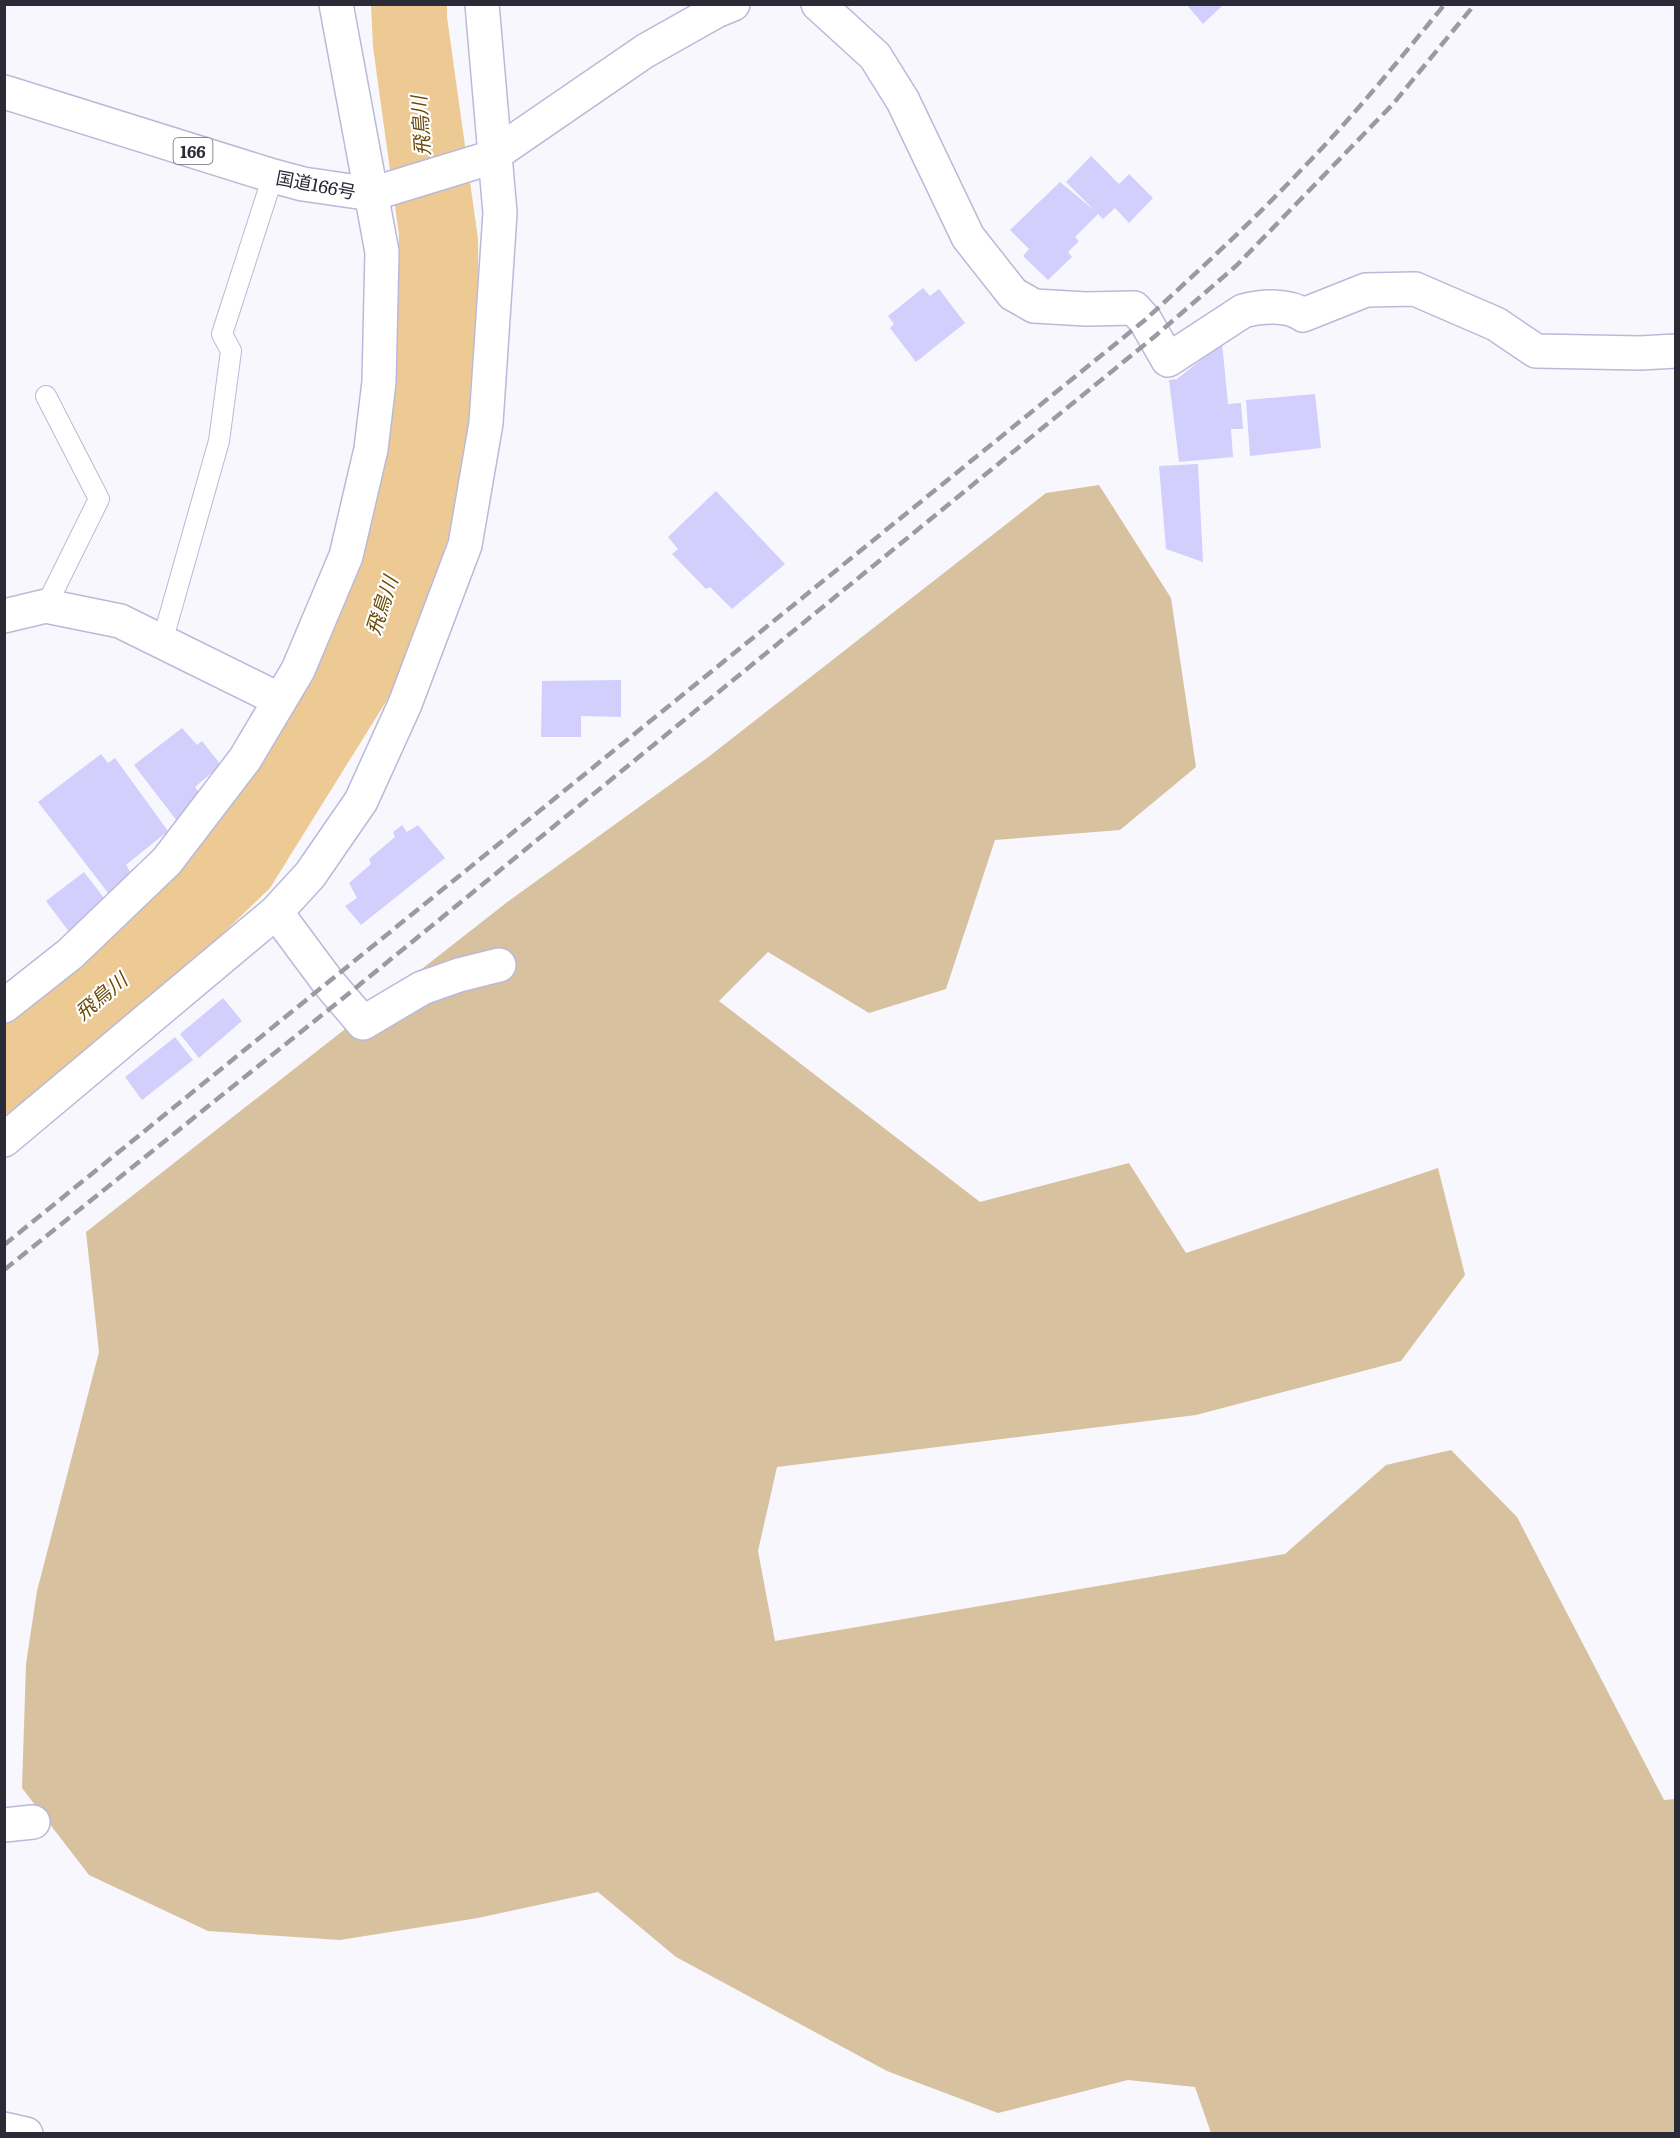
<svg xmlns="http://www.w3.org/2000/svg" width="1680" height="2138" viewBox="0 0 1680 2138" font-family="Literata,'Noto Sans JP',serif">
  <rect width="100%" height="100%" fill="#f8f7fe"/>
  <path fill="#d8c19e" d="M1099,485l72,113 25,169 -76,63 -125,10 -49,149 -77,24 -101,-61 -49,49 261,201 149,-39 57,90 252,-85 27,107 -64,86 -205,54 -419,52 -19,84 17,90 510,-87 101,-89 65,-15 66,67 147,283 11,-1v334h-464l-16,-46 -67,-7 -130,33 -111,-42 -211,-114 -78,-65 -120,26 -138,22 -132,-9 -119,-56 -67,-87 4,-124 11,-73 62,-239 -13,-120 420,-329 201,-145 339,-265z"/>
  <path fill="#edca94" d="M371,5h76v12l31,222 1,121 -20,146 -57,170 -132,212 -146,141 -119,86v-93l98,-78 190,-239 54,-105 29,-104 15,-106 8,-155 -26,-188z"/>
  <path fill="#d2cffd" d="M1186,4h38l-21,20z
    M1091,156l28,28 10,-10 24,24 -24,25 -14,-15 -12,11 -5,-5 -23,23 4,4 -11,11 4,5 -24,23 -25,-24 6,-7 -19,-19 50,-48 35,29 -29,-29z
    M923,288l7,8 9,-7 26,34 -49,39 -26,-34 4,-4 -6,-8z
    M1222,343l6,61 13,-1 2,26h-12l2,28 -54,5 -10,-82 8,-1z
    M1315,394l6,54 -71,8 -4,-56z
    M1198,464l5,98 -37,-13 -7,-83z
    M716,491l69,73 -53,45 -22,-22 -4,2 -34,-35 6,-5 -10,-12z
    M621,680v37l-40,-1v21h-40l1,-56z
    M182,728l15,17 5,-4 19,24 -26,22 11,15 -29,19 -43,-56z
    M101,754l7,9 7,-5 53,73 -42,34 10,16 -24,17 -74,-96z
    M402,825l5,7 11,-7 27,33 -84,67 -16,-19 12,-8 -8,-15 22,-19 -2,-5 26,-22 -2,-5z
    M84,872l27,35 -39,29 -26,-35z
    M223,998l19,23 -43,37 -19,-24z
    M175,1037l18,23 -51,40 -17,-23z"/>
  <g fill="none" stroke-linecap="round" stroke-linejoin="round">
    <defs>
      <path id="lane" d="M46,606l53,-107 -53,-103
        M162,642l57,-201 12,-90 -9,-17 51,-158"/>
      <path id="street" d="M818,4l57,52 28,45 65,136 45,57 21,12 52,3 48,-1 11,12 23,40 75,-49c17,-5 45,-7 60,4l63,-25 49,-1 81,35 40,27 104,2 36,-2
        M4,616l42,-10 74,15 160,79
        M276,912l52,70 35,41 59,-35 37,-13 40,-10
        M4,1006l66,-52 97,-93 78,-102 53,-89 48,-114 25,-107 8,-67 3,-130 -46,-248
        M4,1140l272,-228 34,-37 51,-74 44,-97 60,-159 21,-122 14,-210 -18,-209
        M4,1825l29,-3
        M4,2129l22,5"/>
      <path id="highway" d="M4,92l269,84 30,8 69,10 111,-34 12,-6 150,-103 71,-40 17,-7"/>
    </defs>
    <use href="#lane" stroke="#bbb9d9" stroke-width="22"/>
    <use href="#street" stroke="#bbb9d9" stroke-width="36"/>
    <use href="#highway" stroke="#bbb9d9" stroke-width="36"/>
    <use href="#lane" stroke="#fff" stroke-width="20"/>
    <use href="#street" stroke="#fff" stroke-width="33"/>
    <use href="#highway" stroke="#fff" stroke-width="33"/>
    <path stroke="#9b9aa3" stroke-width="4.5" stroke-dasharray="12 6" stroke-linecap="butt" d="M4,1245l1141,-925c53,-49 107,-98 157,-151 51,-52 97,-109 143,-165
      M4,1270l338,-271 812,-662 83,-72 156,-161 82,-100"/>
  </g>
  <g text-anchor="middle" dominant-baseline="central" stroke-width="4.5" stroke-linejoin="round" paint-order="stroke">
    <rect fill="#fff" stroke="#6b6a73" stroke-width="1.5" x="173.5" y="138" width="39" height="26" rx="4.5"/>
    <g font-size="16" font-weight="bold" fill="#2b2a37">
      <text x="193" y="151">166</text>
    </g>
    <g font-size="18" fill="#2b2a37" stroke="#fff">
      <text transform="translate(316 184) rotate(11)">国道166号</text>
    </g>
    <g font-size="20" font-style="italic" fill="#6a4904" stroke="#fff">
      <text transform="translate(419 126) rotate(-94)">飛鳥川</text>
      <text transform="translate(380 605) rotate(-72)">飛鳥川</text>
      <text transform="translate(100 995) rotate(-40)">飛鳥川</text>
    </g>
  </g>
  <rect width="1680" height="2138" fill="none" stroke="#2b2a37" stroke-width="12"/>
</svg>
